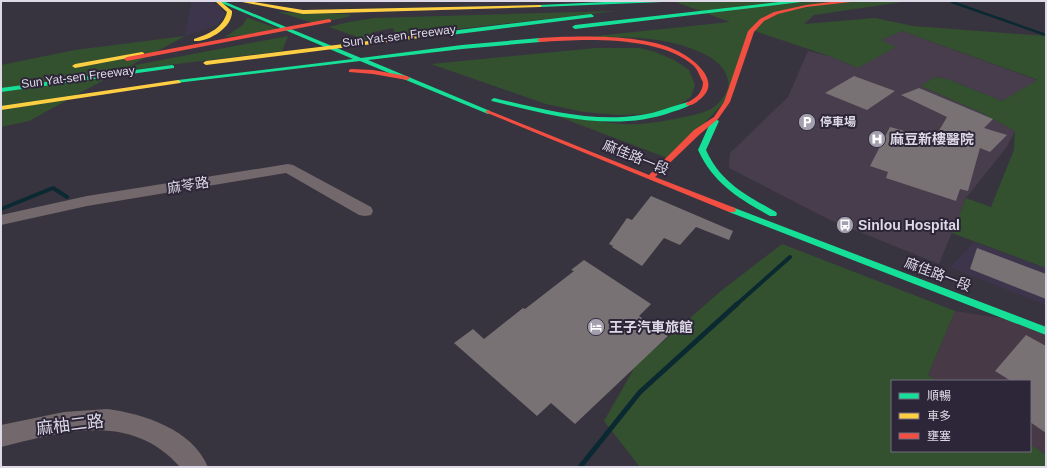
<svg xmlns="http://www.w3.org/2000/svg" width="1047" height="468" viewBox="0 0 1047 468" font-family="Helvetica,'Noto Sans TC',sans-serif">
  <rect width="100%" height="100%" fill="#38343f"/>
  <path fill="#3d354b" d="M189,1h20l9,4 7,9 -8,11 -32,11 6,-31z
    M269,1h157l-53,4z
    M974,242l72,26v37l-96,-38z"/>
  <path fill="#473945" d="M955,311l91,14v130l-16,-11v-63h-93l-9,-6z"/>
  <path fill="#473d4c" d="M902,31l137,50 -37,20 -55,-22 -12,-2 -14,9 61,27 33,18 -9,17 -40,50 -27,66 -109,-44 -101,-52 1,-15 58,-56 20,-46 24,6 26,11 37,-21 -14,-7z"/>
  <path fill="#33512f" d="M673,1h236l-95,14 -10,9 71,-6 38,8 133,10v232l-94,-35 14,-35 25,9 23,-57 1,-19 -33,-18 -61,-27 14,-9 12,2 55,22 36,-21 -136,-49 -21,9 15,7 -38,21 -26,-11 -80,-27 -18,62 -64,67 -126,-48c31,5 64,15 96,13 13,-1 26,-3 39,-6 10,-2 22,-4 32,-9 9,-5 20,-19 17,-29 -3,-14 -15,-22 -26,-27 -41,-19 -82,-16 -125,-15l153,-16z
    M616,11l-219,25 -4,-8 -20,4 -7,8 -37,-13 20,-5 25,-4z
    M278,12l71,2 2,2 -34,8z
    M248,18l37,13 -60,6 18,-12 3,-6z
    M185,36l-55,30 158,-30 -6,15 -162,20 -91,50 -28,6v-62l74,-15z
    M596,48h44l15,4 19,8 15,10 6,15 -4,12 -15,10 -28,7 -29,1 -35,-3 -38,-8 -115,-40z
    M782,244l173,67 -27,64 9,6h-45v70h138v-7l16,11v12h-406l-36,-46 32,-56 85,-74z"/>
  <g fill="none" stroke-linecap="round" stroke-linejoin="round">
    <path stroke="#0b2931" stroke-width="2.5" d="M952,2l94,33"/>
    <path stroke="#0b2931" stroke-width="4" d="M1,209l52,-21 14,9
      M736,305l54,-48"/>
    <path stroke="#0b2931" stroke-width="5" d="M580,467l60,-75 97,-88"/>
  </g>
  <path fill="#787274" d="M854,76l41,15 -28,19 -42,-17z
    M919,88l74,31 -9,9 23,7 -17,17 -10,-4 -12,43 -8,-2 -4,12 -70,-23 2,-6 -18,-6 20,-39 44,12 13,-22 -46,-22z
    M651,196l82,35 -4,9 -33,-13 -16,18 -16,-7 -22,28 -30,-19 1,-1 -4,-2 18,-26 5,2z
    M977,248l69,26v25l-76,-30z
    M584,260l67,44 -12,12 29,20 -93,88 -24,-21 -14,13 -83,-73 19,-14 11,10 39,-31 2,1 49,-38 -3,-1z
    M1026,335l20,11v87l-16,-11v-41h-19l-16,-10z"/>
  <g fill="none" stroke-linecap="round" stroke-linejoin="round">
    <path fill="#73696c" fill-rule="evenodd" d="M288,164l5,1 78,42 2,4 -2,4 -6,1 -6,-1 -73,-42 -199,33 -86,19v-10l86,-19z
      M107,409c37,5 85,20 101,58h-28c-50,-56 -116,-35 -179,-20v-22l63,-13z"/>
    <path fill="#16e098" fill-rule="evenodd" d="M217,1h6l138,57 101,-13 78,-7 3,2 -3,2 -78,7 -94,11 122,51v2l-2,1 -128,-53 -184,22 -1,-1 3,-2 175,-21z
      M626,1h38l-2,1 -122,5 -2,-1 2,-1z
      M788,1h15l-2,1 -226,27 -3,-2 3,-2z
      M591,14l3,2 -1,1 -151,19 -3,-2 3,-2z
      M172,65l2,1v2l-173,24v-4z
      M494,98c47,11 98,25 147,17 16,-2 31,-9 47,-13l3,2c-5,4 -13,6 -19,8 -58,21 -123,3 -180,-11l-1,-1z
      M715,119l4,2 -13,29c15,33 40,45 70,62l1,2 -1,2h-6c-32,-18 -56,-32 -72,-66l13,-29z
      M732,207l314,120v8l-317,-123 -1,-2 1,-2z"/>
    <path fill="#ffcf43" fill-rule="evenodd" d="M215,1h5l12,10c1,16 -23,31 -38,30v-2c15,-5 29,-11 33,-27z
      M237,1h11l55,9 237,-5 2,1 -2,1 -237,7z
      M442,32l2,1v2l-238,30 -3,-2 3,-2z
      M142,52l2,1v2l-69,13 -3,-2 3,-2z
      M178,80l3,2 -1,1 -179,27v-4z"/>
    <path fill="#f24e42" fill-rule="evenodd" d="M838,1h15l-2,1 -45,5 -28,7 -14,7 -10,11 -24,70 -12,17 -18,15 -45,43 80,31 1,2 -1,2h-6l-244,-100 3,-2 2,1 159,64 45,-45 20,-13 10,-15 24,-71 12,-12 14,-7 32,-7z
      M329,19l2,1v2l-204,39 -3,-2 3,-2z
      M558,37c36,-1 94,-2 125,17 17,10 38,30 16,46 -4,4 -8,6 -13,5v-2c9,-4 17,-10 17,-21 -3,-5 -5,-12 -9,-16 -34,-31 -111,-27 -154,-24l-3,-2 3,-2z
      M351,69l22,1 34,6 3,2 -3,2 -34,-6 -24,-2v-2z"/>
  </g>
  <defs>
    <symbol id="parking-disc" viewBox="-11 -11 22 22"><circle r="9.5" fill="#a39fac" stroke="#2d2638"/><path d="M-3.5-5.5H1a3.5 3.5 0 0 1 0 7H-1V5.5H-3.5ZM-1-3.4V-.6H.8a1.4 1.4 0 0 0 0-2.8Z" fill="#fff"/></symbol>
    <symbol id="hospital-disc" viewBox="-11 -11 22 22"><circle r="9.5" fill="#a39fac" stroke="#2d2638"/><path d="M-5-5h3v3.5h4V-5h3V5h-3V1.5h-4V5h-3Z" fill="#fff"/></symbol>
    <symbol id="bus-disc" viewBox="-11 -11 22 22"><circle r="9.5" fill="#a39fac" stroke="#2d2638"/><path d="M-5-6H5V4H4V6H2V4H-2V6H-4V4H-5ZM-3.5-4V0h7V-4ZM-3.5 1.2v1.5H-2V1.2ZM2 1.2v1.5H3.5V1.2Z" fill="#fff"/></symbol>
    <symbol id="hotel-disc" viewBox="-11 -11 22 22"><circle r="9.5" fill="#a39fac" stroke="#2d2638"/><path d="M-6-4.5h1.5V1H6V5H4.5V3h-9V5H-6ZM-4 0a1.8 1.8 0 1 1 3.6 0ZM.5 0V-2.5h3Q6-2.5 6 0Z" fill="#fff"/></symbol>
  </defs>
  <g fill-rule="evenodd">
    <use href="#parking-disc" x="797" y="112" width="20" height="20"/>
    <use href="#hospital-disc" x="867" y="129" width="20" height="20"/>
    <use href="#bus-disc" x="835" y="215" width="20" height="20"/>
    <use href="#hotel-disc" x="586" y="317" width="20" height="20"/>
  </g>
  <g text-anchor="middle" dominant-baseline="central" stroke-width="4" stroke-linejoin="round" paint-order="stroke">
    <g font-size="12" fill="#ddd9e6" stroke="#2d2638">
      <text transform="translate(399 36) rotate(-7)">Sun Yat-sen Freeway</text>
      <text transform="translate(78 77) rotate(-7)">Sun Yat-sen Freeway</text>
    </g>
    <g font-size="12" font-weight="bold" fill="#ddd9e6" stroke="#2d2638" text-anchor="start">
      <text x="820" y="122">停車場</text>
    </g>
    <g font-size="14" font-weight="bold" fill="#ddd9e6" stroke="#2d2638" text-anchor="start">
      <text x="890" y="139">麻豆新樓醫院</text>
      <text x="858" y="225">Sinlou Hospital</text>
      <text x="609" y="327">王子汽車旅館</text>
    </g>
    <g font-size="14" fill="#ddd9e6" stroke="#2d2638">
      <text transform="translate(636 157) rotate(22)">麻佳路一段</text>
      <text transform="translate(188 185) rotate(-9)">麻苓路</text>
      <text transform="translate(938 274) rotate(21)">麻佳路一段</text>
    </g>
    <g font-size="17" fill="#ddd9e6" stroke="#2d2638">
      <text transform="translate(70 425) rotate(-7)">麻柚二路</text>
    </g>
  </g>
  <rect width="1047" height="468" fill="none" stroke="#ddd9e6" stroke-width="4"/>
  <rect x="891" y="380" width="140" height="72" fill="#2d2638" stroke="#736e7e"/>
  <rect x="899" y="393" width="20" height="6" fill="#16e098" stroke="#736e7e"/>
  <text x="927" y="400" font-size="12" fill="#ddd9e6">順暢</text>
  <rect x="899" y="413" width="20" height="6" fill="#ffcf43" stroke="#736e7e"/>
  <text x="927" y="420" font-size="12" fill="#ddd9e6">車多</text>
  <rect x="899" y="433" width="20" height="6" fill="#f24e42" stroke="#736e7e"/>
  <text x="927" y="440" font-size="12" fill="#ddd9e6">壅塞</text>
</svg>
